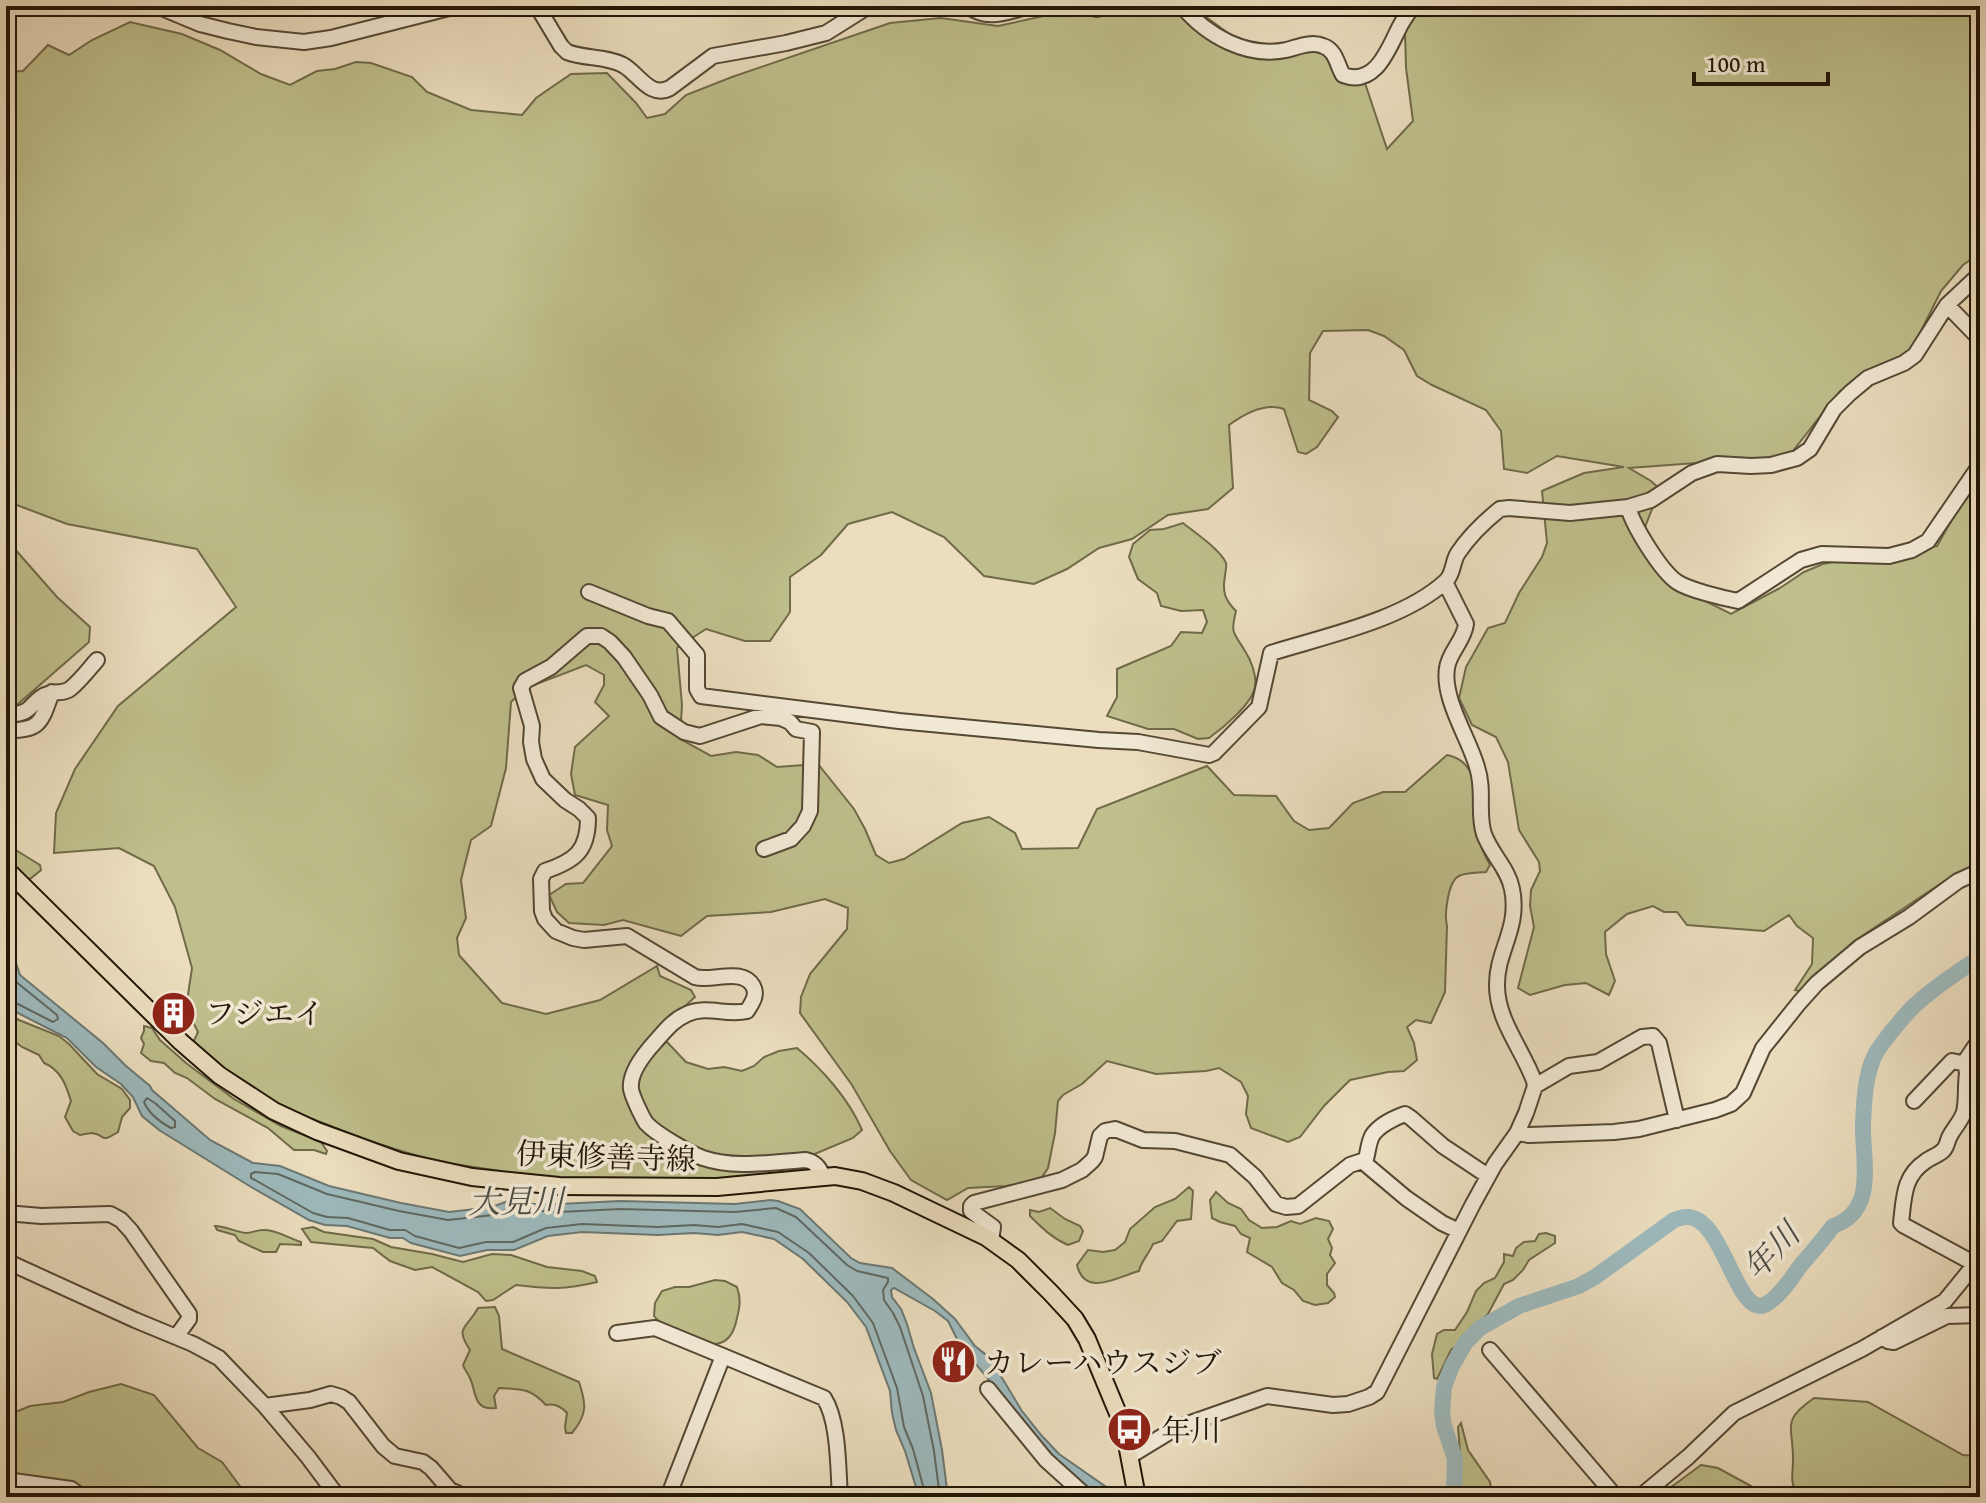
<svg xmlns="http://www.w3.org/2000/svg" width="1986" height="1503" viewBox="0 0 1986 1503" font-family="'Gentium Book Plus','Noto Serif JP',serif">
  <rect width="100%" height="100%" fill="#ebddbe"/>
  <filter id="stains"><feTurbulence type="fractalNoise" baseFrequency=".0025" numOctaves="4"/><feColorMatrix values="0 0 0 0 .2 0 0 0 0 .09 0 0 0 0 .02 0 0 0 .5 -.17"/></filter>
  <radialGradient id="worn" r=".72"><stop offset=".6" stop-color="#630" stop-opacity="0"/><stop offset="1" stop-color="#630" stop-opacity=".3"/></radialGradient>
  <path fill="#bebf8c" stroke="#706a49" stroke-width="2" d="M1069,6h122l63,46 67,-6 23,32 21,5 22,66 26,-28 -7,-53 -1,-37 12,-25h563v247l-17,12 -22,26 -30,60 -71,40 -51,65 -160,12 22,13 9,8 -15,38 22,55 64,32 49,-26 24,-16 19,-8 66,-14 48,-4 18,-32 25,-35v382l-37,21 -90,60 -40,38 -14,11 -4,-1 17,-26 1,-26 -16,-12 -8,-11 -25,16 -77,-6 -10,-13h-13l-11,-6 -26,8 -22,18 1,22 9,27 -6,14 -23,-12 -21,2 -35,10 -12,-7 16,-61 -4,-21 1,-16 9,-19 -1,-9 -20,-32 -11,-68 -12,-25 -24,-12 -13,-27 7,-31 22,-39 17,-5 14,-30 23,-36 5,-14 -5,-52 42,-18 40,-6 -67,-11 -30,17 -23,-4 -3,-38 -15,-21 -54,-25 -15,-9 -13,-26 -20,-14 -16,-6 -45,1 -13,22 -1,47 23,11 6,6 -21,30 -11,7 -8,-2 -14,-43c-19,-7 -40,5 -55,16l4,63 -25,21 -40,6 -36,24 -33,9 -32,21 -33,15 -50,-8 -40,-39 -52,-25 -44,12 -27,31 -31,22v35l-20,29h-25l-39,-12 -29,19 5,57 -2,34 31,17 25,-4 22,3 19,12 41,-3 36,45 11,20 11,26 13,8 15,-4 58,-36 27,-6 26,16 7,16 56,-1 19,-39 110,-43 27,29 42,1 18,25 15,9 20,-2 24,-25 30,-11h22l42,-37c39,8 24,53 31,81 2,10 7,20 12,29l-4,7c-8,1 -19,0 -27,4 -11,5 -15,39 -12,50l-2,66 -14,31 -15,-3 -9,7 7,16 3,17 -13,11 -16,1 -38,8 -26,26 -24,31 -12,5 -37,-14 -5,-14 2,-18 -7,-14 -22,-14 -13,3 -50,3 -49,-13 -25,23 -19,11 -5,6 -3,32 -7,35 -8,12 -34,6 -38,2 -21,12 -36,-20 -21,-29 -38,-66 -52,-72 1,-16 9,-23 37,-45 1,-21 -23,-9 -54,13 -64,4 -26,20 -58,-16 -19,5 -35,-2 -12,-11 -8,-17 17,-11 17,-1 29,-37 -5,-16 1,-25 -33,-10 -4,-21 4,-27 34,-31 -14,-14 9,-17v-10l-18,-10 -60,23 -15,14 -5,66 -15,58 -20,14 -10,40 5,38 -9,20 2,17 43,48 44,11 54,-14 57,-34 3,10 31,14 4,7 -34,31 -31,45 -5,22 11,25 68,44 98,1 3,7 -102,10 -145,-4 -45,-5 -79,-12 -68,-21 -76,-30 -53,-31 -45,-34 6,-13 -12,-24 6,-40 -17,-61 -21,-41 -35,-18 -65,5 2,-40 19,-44 43,-63 118,-99 -39,-58 -130,-25 -61,-23v-429l17,-1 25,-26 21,10 23,-15 38,-18 52,12 38,16 41,24 29,11 27,-14 18,-2 21,-7 15,1 41,14 15,15 44,18 51,5 14,-17 35,-24 36,-1 29,30 11,15 18,-4 21,-19 46,-18 158,-54 51,-5 57,8 69,-15z
    M1183,523c11,9 38,27 43,40 1,3 -1,10 -1,13 -3,16 0,24 11,35 -6,24 -2,21 9,40 6,9 12,25 10,36 -3,17 -32,41 -46,51l-11,1 -24,-10h-26l-41,-13 10,-19v-28l54,-23 10,-14 21,1 5,-11 -4,-12 -22,1 -20,-5 -4,-13 -19,-14 -9,-22 4,-13 17,-14 14,-1z
    M13,547l44,50 33,30 -1,15 -71,62h-12v-150z
    M6,844l34,21 1,5 -11,9 -8,-3 -16,-16z
    M6,1013l13,7 40,16 10,8 28,30 25,15 8,11v8l-8,9 -4,15c-19,12 -11,3 -26,1 -1,0 -12,2 -12,2l-7,-4 -8,-14 6,-16c-5,-16 -10,-31 -27,-38l-5,-8 -17,-8 -16,-12z
    M144,1026l8,2 8,12 26,23 48,36 47,27 40,16 6,9 -1,3 -12,-4h-20l-26,-22 -53,-29 -28,-21 -12,-5 -11,-10 -13,-2 -10,-8 3,-9 -3,-6 3,-7z
    M666,1041l20,21 22,7 16,-2 18,4 12,-5 10,-9 15,-6 18,-3c25,21 52,51 65,82l-9,8 -43,18 -73,3 -41,-8 -43,-29 -16,-30 1,-13 13,-25 9,-11z
    M1189,1187l4,4 -2,28 -14,2 -15,20 -9,3c-4,10 -12,17 -14,27 -22,6 -54,27 -62,-6l11,-15 15,2 12,-2 10,-8 5,-13 25,-22 20,-8z
    M1216,1192l12,11 13,6 8,11 13,8 15,-1 14,-6 9,3 16,-6 13,3 4,8 -5,10 4,9 -2,7 5,8 -8,11v11l7,8 1,4 -7,6 -13,2 -12,-4 -9,-11 -12,-7 -10,-16 -25,-15 3,-14 -9,-4 -6,-8 -15,-4 -8,-4 -2,-18z
    M1050,1208l15,11 15,7 3,5 -4,10 -11,4c-16,-7 -26,-17 -38,-29v-6l9,2z
    M215,1226c10,0 21,6 31,7 7,0 12,-4 19,-3 12,0 25,9 36,12v3l-21,-1 -4,8h-13l-24,-11 -4,-6 -18,-5z
    M313,1227l11,5 49,7 18,8 41,7 31,8 29,-8 19,1 36,12 35,4 13,5 2,6c-32,8 -49,7 -81,3l-23,15 -7,1 -8,-9 -46,-25 -17,3 -25,-9 -17,-13 -62,-6 -9,-13z
    M1546,1233l9,3v7l-26,17 -6,10 -10,10 -9,4 -16,30 -21,20 -8,10 -8,6 -14,29 -3,-1 -2,-24 5,-20 7,-4h11l12,-18 9,-21 8,-8 11,-5 9,-16v-8l9,2 3,-8 8,-6 11,-1 4,-7z
    M715,1280l10,1 12,6c4,12 3,19 0,31 -7,37 -32,27 -58,15 -10,-5 -18,-8 -25,-17l1,-13 7,-12 13,-4h14z
    M495,1307l4,9 3,33 77,33c7,21 9,32 -7,51h-6l-1,-6 2,-14c-5,-6 -13,-10 -21,-8 -16,-17 -24,-16 -47,-17l-5,8 2,12c-24,3 -19,-17 -27,-32 -2,-4 -5,-7 -6,-11l7,-15c-16,-24 -3,-21 8,-42z
    M121,1384l33,11 44,53 24,14 26,35h-242v-81l24,-10 33,-4 26,-10z
    M1814,1398l54,4 95,53 17,1v41h-182c-9,-20 -5,-17 -5,-38 0,-34 -12,-38 21,-61z
    M1461,1423l7,27 22,32 2,12 -3,3h-31l2,-45 -2,-25z
    M1701,1465l17,3 53,29h-117l20,-12z"/>
  <path fill="#9db9bc" stroke="#6b7873" stroke-width="2" d="M6,955l10,8 4,12 83,68 23,23 24,20 2,4 58,50 43,23 27,3 49,20 72,17 48,9 43,-5 16,-6 26,3h25l61,-3 115,3 35,-4 8,1 22,8 51,49 9,5 32,5 41,31 22,20 20,27 15,12 32,53 20,25 17,18 56,39 9,4h-28l-38,-34 -98,-118 -12,-24 -13,-10 -41,-23 -3,2 1,7 9,12 6,15 7,24 17,45 11,57 6,47h-29l-14,-46 -9,-21 -4,-17 -2,-22 -24,-64 -19,-25 -44,-43 -29,-20 -32,-7 -24,3 -24,-2 -36,2 -76,-3 -34,4 -34,14h-27l-27,6 -49,-13 -8,-5h-13l-43,-12 -22,-1 -16,-5 -58,-33 -92,-57 -17,-14 -9,-19 -12,-13 -25,-17 -29,-29 -61,-31z"/>
  <g fill="none" stroke-linecap="round" stroke-linejoin="round">
    <path stroke="#5f6861" stroke-width="2" d="M6,965l9,16 42,34 1,4 -5,3 -41,-21h-6
      M147,1098l8,5 20,18v6l-4,1c-11,-6 -22,-14 -27,-26z
      M926,1497l-13,-48 -9,-22 -7,-39 -24,-65 -20,-27 -44,-43 -31,-21 -36,-8 -24,3 -24,-2 -36,2 -76,-3 -36,4 -33,14h-27l-27,6 -44,-12 -10,-6h-15l-42,-12 -21,-1 -14,-4 -58,-33 -4,-2v-4l4,-2 23,2 49,20 72,17 49,9 45,-5 16,-6 50,3 61,-3 115,3 41,-4 20,9 51,48 10,6 31,7v4l-5,8 1,10 9,13 7,14 23,69 11,55 6,46"/>
    <path stroke="#9db9bc" stroke-width="16" d="M1451,1497l3,-6 1,-32 -11,-33 -2,-14 2,-25 8,-21 14,-24 14,-14 39,-22 60,-20 16,-9 79,-57c4,-1 8,-3 12,-3 39,-2 50,107 82,86 14,-9 24,-26 33,-38 11,-13 22,-25 32,-39 45,-15 29,-67 30,-102 1,-21 2,-48 11,-67 4,-9 11,-17 17,-25 7,-8 13,-16 20,-23 20,-20 46,-36 69,-52"/>
    <defs>
      <path id="minor" d="M157,6l43,18 28,7 28,6 48,5 27,-4 126,-32
        M537,6l24,40 6,6c18,7 39,4 56,13 15,8 27,34 47,23l43,-32 73,-13 40,-10 43,-27
        M968,6c21,16 40,5 63,0
        M1085,6l12,3 10,-3
        M1182,6c25,30 65,52 104,44 12,-3 26,-9 37,-4 13,4 14,19 20,29 32,12 45,-25 56,-47 4,-8 9,-15 14,-22
        M1947,305l33,34
        M1628,507c5,19 33,64 49,75 12,8 46,16 61,19l63,-41 21,-6 67,2 23,-6 16,-9 52,-76
        M589,592l59,24 20,5 29,34v34l4,7 198,25 200,19 39,2 71,13 5,-2 45,-46 12,-54c54,-17 133,-33 175,-72 8,-8 6,-19 12,-28 10,-15 27,-32 42,-44l9,-1 61,5 58,-6 23,-7 41,-27 25,-9 34,2 20,-1 26,-7 13,-9 24,-40 16,-16 18,-15 36,-15 11,-8 32,-50 33,-31
        M6,714c28,3 24,-16 45,-21 8,-2 12,1 19,-4 10,-8 19,-20 27,-29
        M6,730c35,1 35,-8 46,-38
        M764,849l27,-10 12,-13 7,-15 2,-79 -16,-3 -6,-7 -9,-4 -20,-2 -61,20 -16,-4 -23,-15 -11,-22 -26,-38 -14,-15 -9,-6h-14l-36,31 -26,14 -4,7 11,38 -1,16 3,17 9,20 22,21 14,9 9,9c0,33 -13,43 -43,53l-4,8 1,32 3,8 11,12 17,7 11,2 43,-4 68,41c17,5 47,-10 58,9 5,9 -1,17 -6,25 -20,5 -40,-6 -60,3 -14,6 -22,17 -32,28 -10,11 -26,31 -24,47 1,7 11,28 15,34 10,11 43,30 57,35 32,11 69,4 103,2 9,2 13,7 17,16
        M1964,1063l16,-24
        M1535,1086l34,-20 29,-4 44,-25 11,-1 6,7 18,77
        M1914,1101l38,-40 14,3 1,10
        M1517,1133l12,2 85,-3 25,-3 76,-19 16,-6 12,-11 20,-45 36,-45 18,-20 43,-36 49,-30 49,-36 22,-10
        M1365,1162c3,-8 3,-18 7,-26 6,-10 22,-18 33,-22l6,4 32,28 45,30
        M6,1213l35,3 69,-2 11,6 10,11 58,83v5l-13,18
        M991,1241l2,-14 -22,-16v-5l3,-3 88,-23 20,-10 10,-9 3,-4 5,-21 5,-5 10,-2 28,11 32,1 55,14 25,22 21,27 10,3 12,-1 52,-41 12,-4 44,37 36,25 17,8
        M6,1261l129,59 58,24 26,14 46,48 43,51 30,40
        M1975,1264l-72,-39 -2,-2c3,-25 2,-47 25,-62 7,-5 17,-7 20,-15 2,-4 2,-8 5,-12 4,-7 10,-13 13,-22 3,-12 1,-26 3,-38l13,4
        M617,1333l38,-5 68,28
        M1882,1337l6,4 6,1 53,-26 33,-1
        M1490,1350l126,147
        M988,1389l58,71 41,37
        M265,1406l45,-6 21,-6 10,3 8,5 34,44 12,10 28,6 8,6 19,22 16,7
        M1130,1456l46,-28 91,-32 66,9 15,-1 21,-7 8,-5 96,-188 22,-40 22,-31 9,-20 9,-27 -1,-5c-11,-31 -38,-62 -37,-97 0,-34 23,-56 15,-95 -4,-21 -21,-35 -28,-55 -7,-21 1,-43 -7,-67 -8,-29 -35,-68 -30,-99 2,-16 17,-27 19,-44l-21,-42
        M6,1480l65,9 11,8
        M668,1497l55,-141 101,42c15,23 14,71 16,99
        M1640,1497l48,-40 46,-44 128,-64 83,-48 35,-43"/>
      <path id="major" d="M6,869l175,173 38,33 55,36 43,20 82,30 73,16 87,9 158,1 118,-11 27,5 32,12 92,44 32,23 33,33 24,26 12,20 37,89 13,69"/>
    </defs>
    <use href="#minor" stroke="#544834" stroke-width="18"/>
    <use href="#major" stroke="#211606" stroke-width="20"/>
    <use href="#minor" stroke="#f2e9d5" stroke-width="14"/>
    <use href="#major" stroke="#ebddbe" stroke-width="16"/>
  </g>
  <defs>
    <symbol id="building-disc" viewBox="-11 -11 22 22"><circle r="9.5" fill="#8f2418" stroke="#f2e9d5"/><path d="M-4-6H4V6H1V3H-1V6H-4ZM-2.5-4.3h1.7v1.8h-1.7ZM.8-4.3h1.7v1.8H.8ZM-2.5-1h1.7V.8h-1.7ZM.8-1h1.7V.8H.8Z" fill="#fff"/></symbol>
    <symbol id="restaurant-disc" viewBox="-11 -11 22 22"><circle r="9.5" fill="#8f2418" stroke="#f2e9d5"/><path d="M-5-6h1v4h1v-4h1v4h1v-4h1v5L-1.5 .5V6h-2V.5L-5-1ZM5-6V6H3V1.5H1.5Q1.5-4 5-6Z" fill="#fff"/></symbol>
    <symbol id="bus-disc" viewBox="-11 -11 22 22"><circle r="9.5" fill="#8f2418" stroke="#f2e9d5"/><path d="M-5-6H5V4H4V6H2V4H-2V6H-4V4H-5ZM-3.5-4V0h7V-4ZM-3.5 1.2v1.5H-2V1.2ZM2 1.2v1.5H3.5V1.2Z" fill="#fff"/></symbol>
  </defs>
  <g fill-rule="evenodd">
    <use href="#building-disc" x="148" y="988" width="51" height="51"/>
    <use href="#restaurant-disc" x="928" y="1336" width="51" height="51"/>
    <use href="#bus-disc" x="1104" y="1404" width="51" height="51"/>
  </g>
  <g text-anchor="middle" dominant-baseline="central" stroke-width="7" stroke-linejoin="round" paint-order="stroke">
    <g font-size="30" fill="#211606" stroke="#f2e9d5" text-anchor="start">
      <text x="205" y="1013">フジエイ</text>
      <text x="984" y="1362">カレーハウスジブ</text>
      <text x="1161" y="1430">年川</text>
    </g>
    <g font-size="30" fill="#211606" stroke="#f2e9d5">
      <text transform="translate(606 1156) rotate(2)">伊東修善寺線</text>
    </g>
    <g font-size="32" font-style="italic" fill="#4c4f46" stroke="#f2e9d5">
      <text transform="translate(516 1201) rotate(-1)">大見川</text>
      <text transform="translate(1771 1251) rotate(-46)">年川</text>
    </g>
  </g>
  <rect width="1986" height="1503" fill="none" stroke="#ebddbe" stroke-width="32"/>
  <rect x="8" y="8" width="1970" height="1487" fill="none" stroke="#211606" stroke-width="4"/>
  <rect x="16" y="16" width="1954" height="1471" fill="none" stroke="#211606" stroke-width="2"/>
  <path d="M1694 72v12h134v-12" fill="none" stroke="#211606" stroke-width="4"/>
  <text x="1706" y="72" font-size="24" fill="#211606" stroke="#f2e9d5" stroke-width="6" paint-order="stroke">100 m</text>
  <rect width="100%" height="100%" filter="url(#stains)"/>
  <rect width="100%" height="100%" fill="url(#worn)"/>
</svg>
